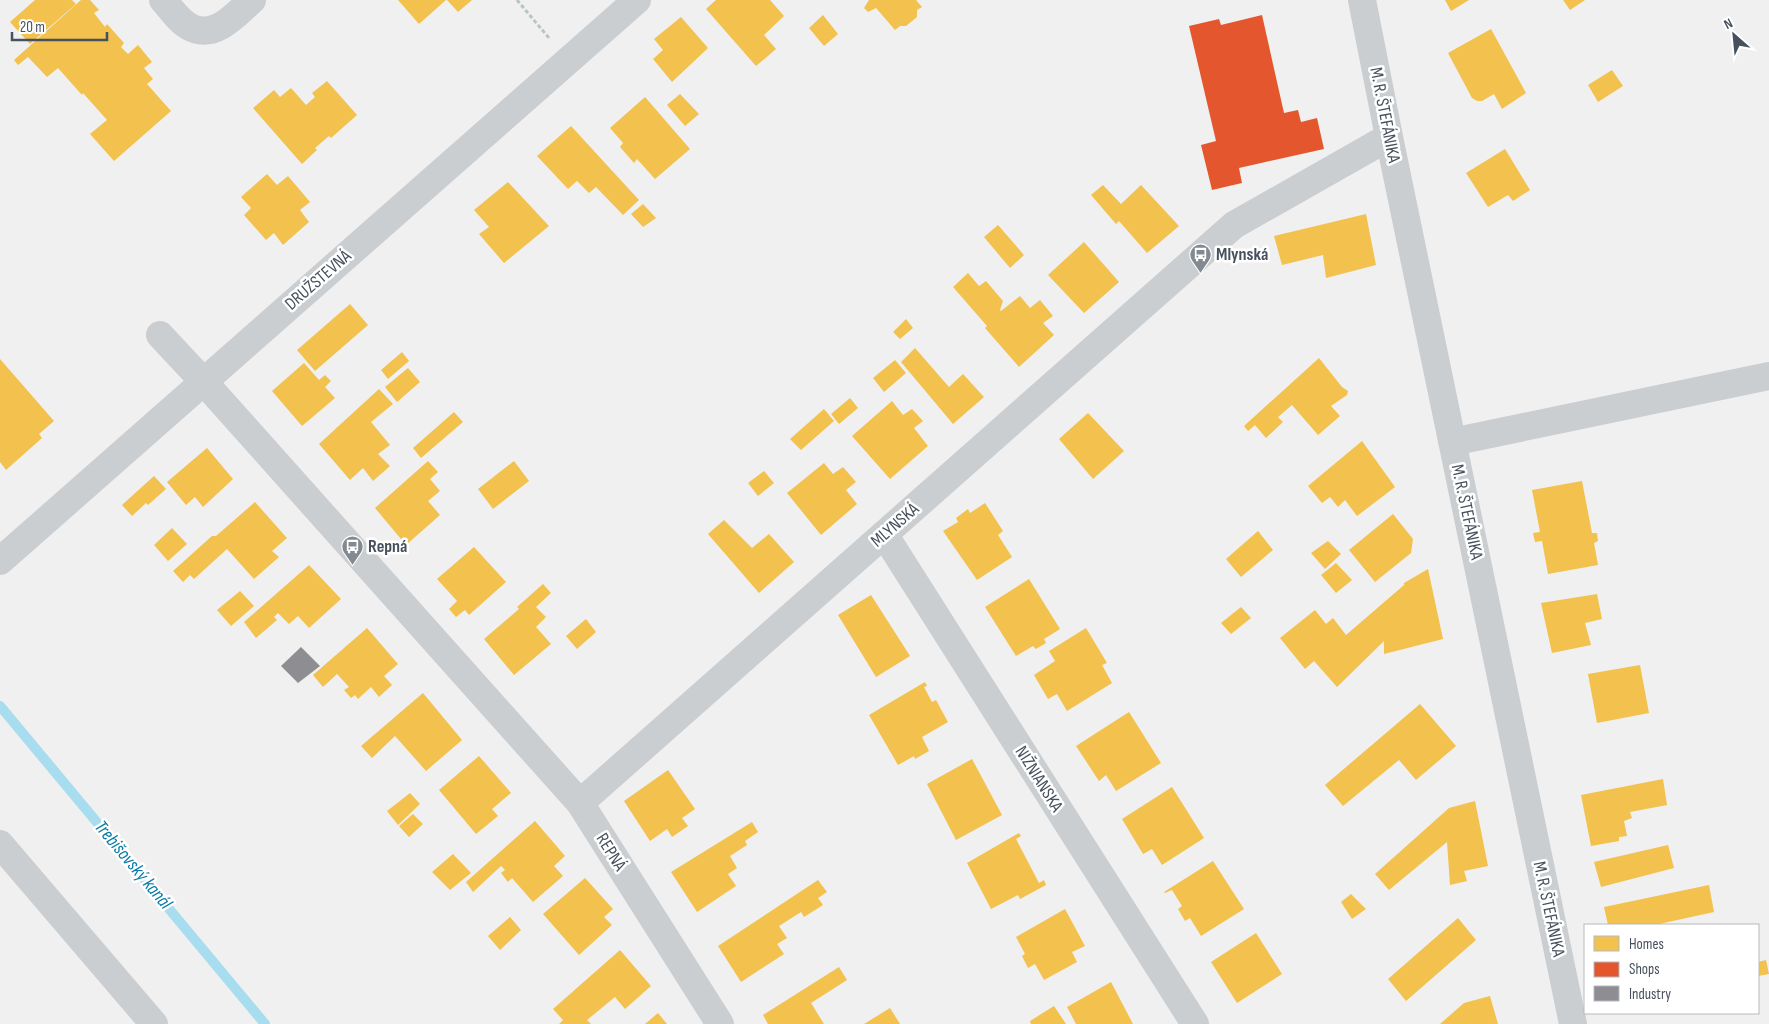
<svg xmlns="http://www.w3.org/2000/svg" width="1769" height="1024" viewBox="0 0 1769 1024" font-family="'Sofia Sans Condensed',sans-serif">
  <rect width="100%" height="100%" fill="#f0f0f0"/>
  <path fill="#f2c14e" d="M35,0h37l4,4 -46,40 -20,-22z
    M81,0h9l9,10 -5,3 11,14 2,-3 17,19 -3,4 7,7 10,-9 14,17 -8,6 9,11 -6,5 24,27 -57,50 -24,-27 17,-14 -24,-27 -1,2 -24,-27 -11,9 -19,-20 -10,8 -4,-5z
    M398,0h48l-27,24z
    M447,0h25l-14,12z
    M716,0h54l14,16 -20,19 12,14 -20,17 -50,-57z
    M869,0h47l6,7 -5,3v7l-11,9h-6l-5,4 -19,-22 -8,4 -4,-4z
    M1445,0h24l-18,11z
    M1563,0h22l-15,10z
    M823,15l15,19 -14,12 -15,-18z
    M681,17l27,31 -36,34 -19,-23 10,-9 -9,-11z
    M1491,29l35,64 -24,16 -8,-15 -12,7h-5l-5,-3 -24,-45z
    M1612,70l11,16 -25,16 -10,-17z
    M327,81l30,34 -26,23 -2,-2 -14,12 2,2 -15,14 -49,-56 21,-18 6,7 11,-9 15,17 9,-8 -3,-4z
    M680,94l19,20 -14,12 -18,-21z
    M645,97l45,52 -35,30 -18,-20 -3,4 -14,-16 3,-4 -13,-15z
    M571,126l68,74 -16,15 -27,-28 -7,6 -12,-12 -9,8 -31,-33z
    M1505,149l25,41 -17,11 -5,-6 -20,12 -22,-34z
    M267,174l10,11 11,-9 22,26 -10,8 9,12 -26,23 -9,-12 -8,7 -22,-25 7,-7 -10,-11z
    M508,182l41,44 -45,37 -25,-29 10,-7 -15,-17z
    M1103,185l18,19 20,-19 38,41 -32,27 -28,-32 -3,3 -25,-29z
    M643,204l13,14 -13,9 -12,-13z
    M1366,214l10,51 -50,13 -3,-23 -41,10 -8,-29z
    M998,225l26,30 -14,13 -26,-31z
    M1084,242l35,40 -35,31 -36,-38z
    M968,273l11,13 7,-5 17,20 -3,9 1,1 19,-15 10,12 10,-8 13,16 -10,7 11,12 -35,32 -34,-39 2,-2 -34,-39z
    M350,304l18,21 -53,46 -18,-21z
    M906,319l7,9 -13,11 -7,-7z
    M915,348l34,39 14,-13 21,23 -31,27 -52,-62z
    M402,352l7,9 -21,18 -7,-9z
    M1319,358l23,29 6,4 -1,4 -16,11 9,10 -22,19 -26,-30 -14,12 5,5 -17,16 -11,-13 -7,6 -4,-5z
    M0,359l54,62 -15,13 3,4 -36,32 -6,-8z
    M895,360l11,13 -22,19 -11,-14z
    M304,363l15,17 6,-5 6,6 -6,6 10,11 -33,28 -30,-35z
    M408,368l12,14 -23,20 -12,-15z
    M379,389l14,15 -22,18 19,23 -12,9 12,12 -17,15 -10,-13 -13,12 -31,-36z
    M850,398l8,10 -19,16 -8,-10z
    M892,401l11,14 9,-6 11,12 -9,7 14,18 -38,33 -38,-43z
    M824,409l10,12 -33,29 -11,-11z
    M454,412l9,10 -42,36 -8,-10z
    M1088,413l36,38 -31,28 -34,-40z
    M1362,441l33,46 -38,29 -12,-16 -7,7 -8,-10 -8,6 -14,-17z
    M207,448l26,31 -30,28 -8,-10 -9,8 -19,-23z
    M428,461l10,11 -8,7 10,12 -12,10 12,14 -34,30 -31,-37z
    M514,461l15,20 -36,28 -15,-20z
    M824,463l9,11 10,-7 13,15 -10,8 11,14 -36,31 -34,-42z
    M764,471l10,12 -16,13 -10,-13z
    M154,476l12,13 -18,16 -2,-2 -14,13 -10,-11z
    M1582,481l10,52h5l1,8 -4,2 4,22 -50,9 -6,-33 -7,1 -2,-9 7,-1 -8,-42z
    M255,502l32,36 -15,13 7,6 -25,22 -27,-30 -33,30 -4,-4 -7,7 -10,-11 39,-35h4z
    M985,503l18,28 -5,4 14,22 -35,23 -34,-49 15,-9 -2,-4 12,-9 2,4z
    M1393,514l20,25 -2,14 -36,29 -26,-32z
    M724,520l28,28 17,-14 25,28 -35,31 -51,-59z
    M172,528l15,16 -19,17 -14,-16z
    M1258,531l15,19 -32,27 -15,-18z
    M1328,541l13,13 -16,15 -14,-16z
    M474,547l32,35 -37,33 -4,-5 -9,7 -7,-8 8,-8 -20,-22z
    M1336,563l16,17 -16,13 -15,-18z
    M309,565l32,34 -32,29 -11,-12 -9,8 -11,-11 -4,4 3,3 -21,18 -12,-16z
    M1428,569l15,70 -59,15v-13l-47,46 -23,-26 -9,8 -25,-31 35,-28 11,14 7,-6 13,17 58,-50v-2z
    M1029,579l31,50 -16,10 2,4 -10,6 -3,-3 -17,10 -31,-49z
    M543,584l8,9 -15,14 10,10 -10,10 15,17 -37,31 -30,-36 35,-30 -2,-2z
    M240,591l14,15 -23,20 -14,-16z
    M1597,594l5,25 -17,4 6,22 -39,8 -11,-50z
    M871,595l39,61 -34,21 -38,-62z
    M1241,607l10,11 -20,16 -10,-11z
    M586,619l10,13 -19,17 -11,-13z
    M367,628l31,36 -14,12 8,9 -13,12 -8,-10 -13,12 -3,-4 -4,3 -7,-8 5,-3 -12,-13 -14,13 -10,-12z
    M1086,628l21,35 -5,2 10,18 -45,28 -10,-17 -9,5 -14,-24 21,-14 -6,-10z
    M1640,665l9,48 -52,10 -9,-49z
    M925,682l2,4 -3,1 8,15 4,-2 12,22 -26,15 7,14 -14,8 -1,-3 -16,9 -29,-50z
    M423,693l39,47 -36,31 -31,-35 -23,22 -11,-12z
    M1420,704l36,42 -40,34 -17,-20 -56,46 -18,-21z
    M1129,712l32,51 -45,28 -10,-16 -7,6 -23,-35z
    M479,756l32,37 -19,16 6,7 -22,18 -37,-44z
    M972,759l30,56 -46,25 -29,-56z
    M668,770l27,39 -13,9 6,8 -16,11 -5,-8 -17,12 -26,-40z
    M1663,779l4,26 -37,7 2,6 -8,3 3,15 -8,1v4l-28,5 -10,-51z
    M1172,787l32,51 -42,27 -10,-16 -9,5 -21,-35z
    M410,793l10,11 -22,21 -11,-14z
    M1475,801l13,65 -24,5 3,10 -17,4 -3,-43 -58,48 -14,-16 74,-66z
    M413,814l10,10 -14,13 -10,-11z
    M535,821l30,35 -11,10 9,10 -30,26 -21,-24 -4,4 -7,-9 4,-3 -4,-4 -28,26 -7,-10z
    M752,822l6,10 -13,9 2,4 -17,11 7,12 -9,6 8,12 -39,26 -26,-40z
    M1019,833l2,3 -5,3 23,44 5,-3 2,5 -26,14 -2,-4 -27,14 -24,-46z
    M1668,845l6,23 -73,19 -7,-25z
    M453,854l18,19 -21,17 -18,-18z
    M1213,861l31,48 -43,27 -11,-18 -5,3 -7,-12 4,-3 -10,-16 -7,3 -1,-1z
    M585,878l28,31 -9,8 8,8 -33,30 -36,-41z
    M818,880l9,12 -9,6 5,7 -19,12 -3,-5 -22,14 8,12 -10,6 7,10 -43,28 -23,-36z
    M1709,885l5,27 -55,12 1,1h-52l-4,-18z
    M1351,894l15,15 -14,10 -11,-17z
    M1065,909l20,37 -13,6 5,10 -33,18 -9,-16 -7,4 -6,-12 3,-2 -9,-17z
    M510,917l11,13 -21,20 -12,-14z
    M1458,918l18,22 -70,61 -18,-22z
    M1256,933l26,41 -45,29 -26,-41z
    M620,950l31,36 -26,23 -10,-12 -28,23 4,4h-32l4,-4 -10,-11z
    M1766,960l3,14 -11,2v-14z
    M839,967l8,13 -36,23 13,21h-56l-5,-9z
    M1111,982l22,42h-57l-9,-17z
    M1490,996l8,28h-58l24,-21z
    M1054,1006l12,18h-35l-1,-3z
    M890,1008l10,16h-36z
    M658,1013l9,11h-22z"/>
  <path fill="#e4572e" d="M1262,15l22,98 14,-3 3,12 16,-4 7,31 -85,19 3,15 -30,7 -11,-45 15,-4 -27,-115 30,-7 2,6z"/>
  <path fill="#8d8d92" d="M301,647l19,19 -22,17 -17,-17z"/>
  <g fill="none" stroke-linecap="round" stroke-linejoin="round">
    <path stroke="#a8dcef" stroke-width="10" d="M0,706l265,318"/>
    <path stroke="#b8c5c1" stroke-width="3" stroke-dasharray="4 2.5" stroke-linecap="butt" d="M517,0l32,38"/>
    <path stroke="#cbced1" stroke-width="28" d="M163,0c8,9 17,23 29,28 24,11 44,-14 60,-28
      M1362,0l27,137 184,887
      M160,335l43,46 377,422 140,221
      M1452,442l317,-66
      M884,534l311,490
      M0,561l637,-561
      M580,803l654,-578 155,-88
      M0,844l154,180"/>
  </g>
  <defs>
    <symbol id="bus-pin" viewBox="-11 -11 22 30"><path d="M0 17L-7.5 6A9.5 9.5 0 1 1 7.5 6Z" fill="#828990" stroke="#fff"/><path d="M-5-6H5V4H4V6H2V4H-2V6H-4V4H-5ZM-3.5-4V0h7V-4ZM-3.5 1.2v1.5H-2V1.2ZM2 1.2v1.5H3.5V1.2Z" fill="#fff"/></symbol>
  </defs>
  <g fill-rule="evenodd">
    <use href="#bus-pin" x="1188" y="242" width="25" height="34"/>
    <use href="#bus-pin" x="340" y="534" width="25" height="34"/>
  </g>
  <g text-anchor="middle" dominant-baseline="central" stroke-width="5" stroke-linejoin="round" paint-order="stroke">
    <g font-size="18" fill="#47515d" stroke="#fff">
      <text transform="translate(1385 115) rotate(79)">M. R. ŠTEFÁNIKA</text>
      <text transform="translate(318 280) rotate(-41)">DRUŽSTEVNÁ</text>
      <text transform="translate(1467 512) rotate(78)">M. R. ŠTEFÁNIKA</text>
      <text transform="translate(895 525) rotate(-41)">MLYNSKÁ</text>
      <text transform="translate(1039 779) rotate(58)">NIŽNIANSKA</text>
      <text transform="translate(611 852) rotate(58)">REPNÁ</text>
      <text transform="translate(1549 909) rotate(78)">M. R. ŠTEFÁNIKA</text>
    </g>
    <g font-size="18" font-weight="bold" fill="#47515d" stroke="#fff" text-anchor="start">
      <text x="1216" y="254">Mlynská</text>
      <text x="368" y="546">Repná</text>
    </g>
    <g font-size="19" font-style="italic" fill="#0a7ca5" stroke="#fff">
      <text transform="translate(133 865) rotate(50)">Trebišovský kanál</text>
    </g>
  </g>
  <rect x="1584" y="924" width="175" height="90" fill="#ffffff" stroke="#b5b9be"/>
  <rect x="1594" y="936" width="25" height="15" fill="#f2c14e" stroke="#b5b9be"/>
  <text x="1629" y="949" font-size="15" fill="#47515d">Homes</text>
  <rect x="1594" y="962" width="25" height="15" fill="#e4572e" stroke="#b5b9be"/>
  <text x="1629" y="974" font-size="15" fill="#47515d">Shops</text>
  <rect x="1594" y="986" width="25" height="15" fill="#8d8d92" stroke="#b5b9be"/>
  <text x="1629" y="999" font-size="15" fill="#47515d">Industry</text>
  <g transform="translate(1734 35) rotate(333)" stroke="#ffffff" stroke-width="4" paint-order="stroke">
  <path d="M0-4L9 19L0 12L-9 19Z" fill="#47515d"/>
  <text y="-8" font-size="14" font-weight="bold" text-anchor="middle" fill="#47515d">N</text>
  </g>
  <path d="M12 32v8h95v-8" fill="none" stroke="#47515d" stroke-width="2.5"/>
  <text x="20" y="32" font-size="15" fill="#47515d" stroke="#ffffff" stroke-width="4" paint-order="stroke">20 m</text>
</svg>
